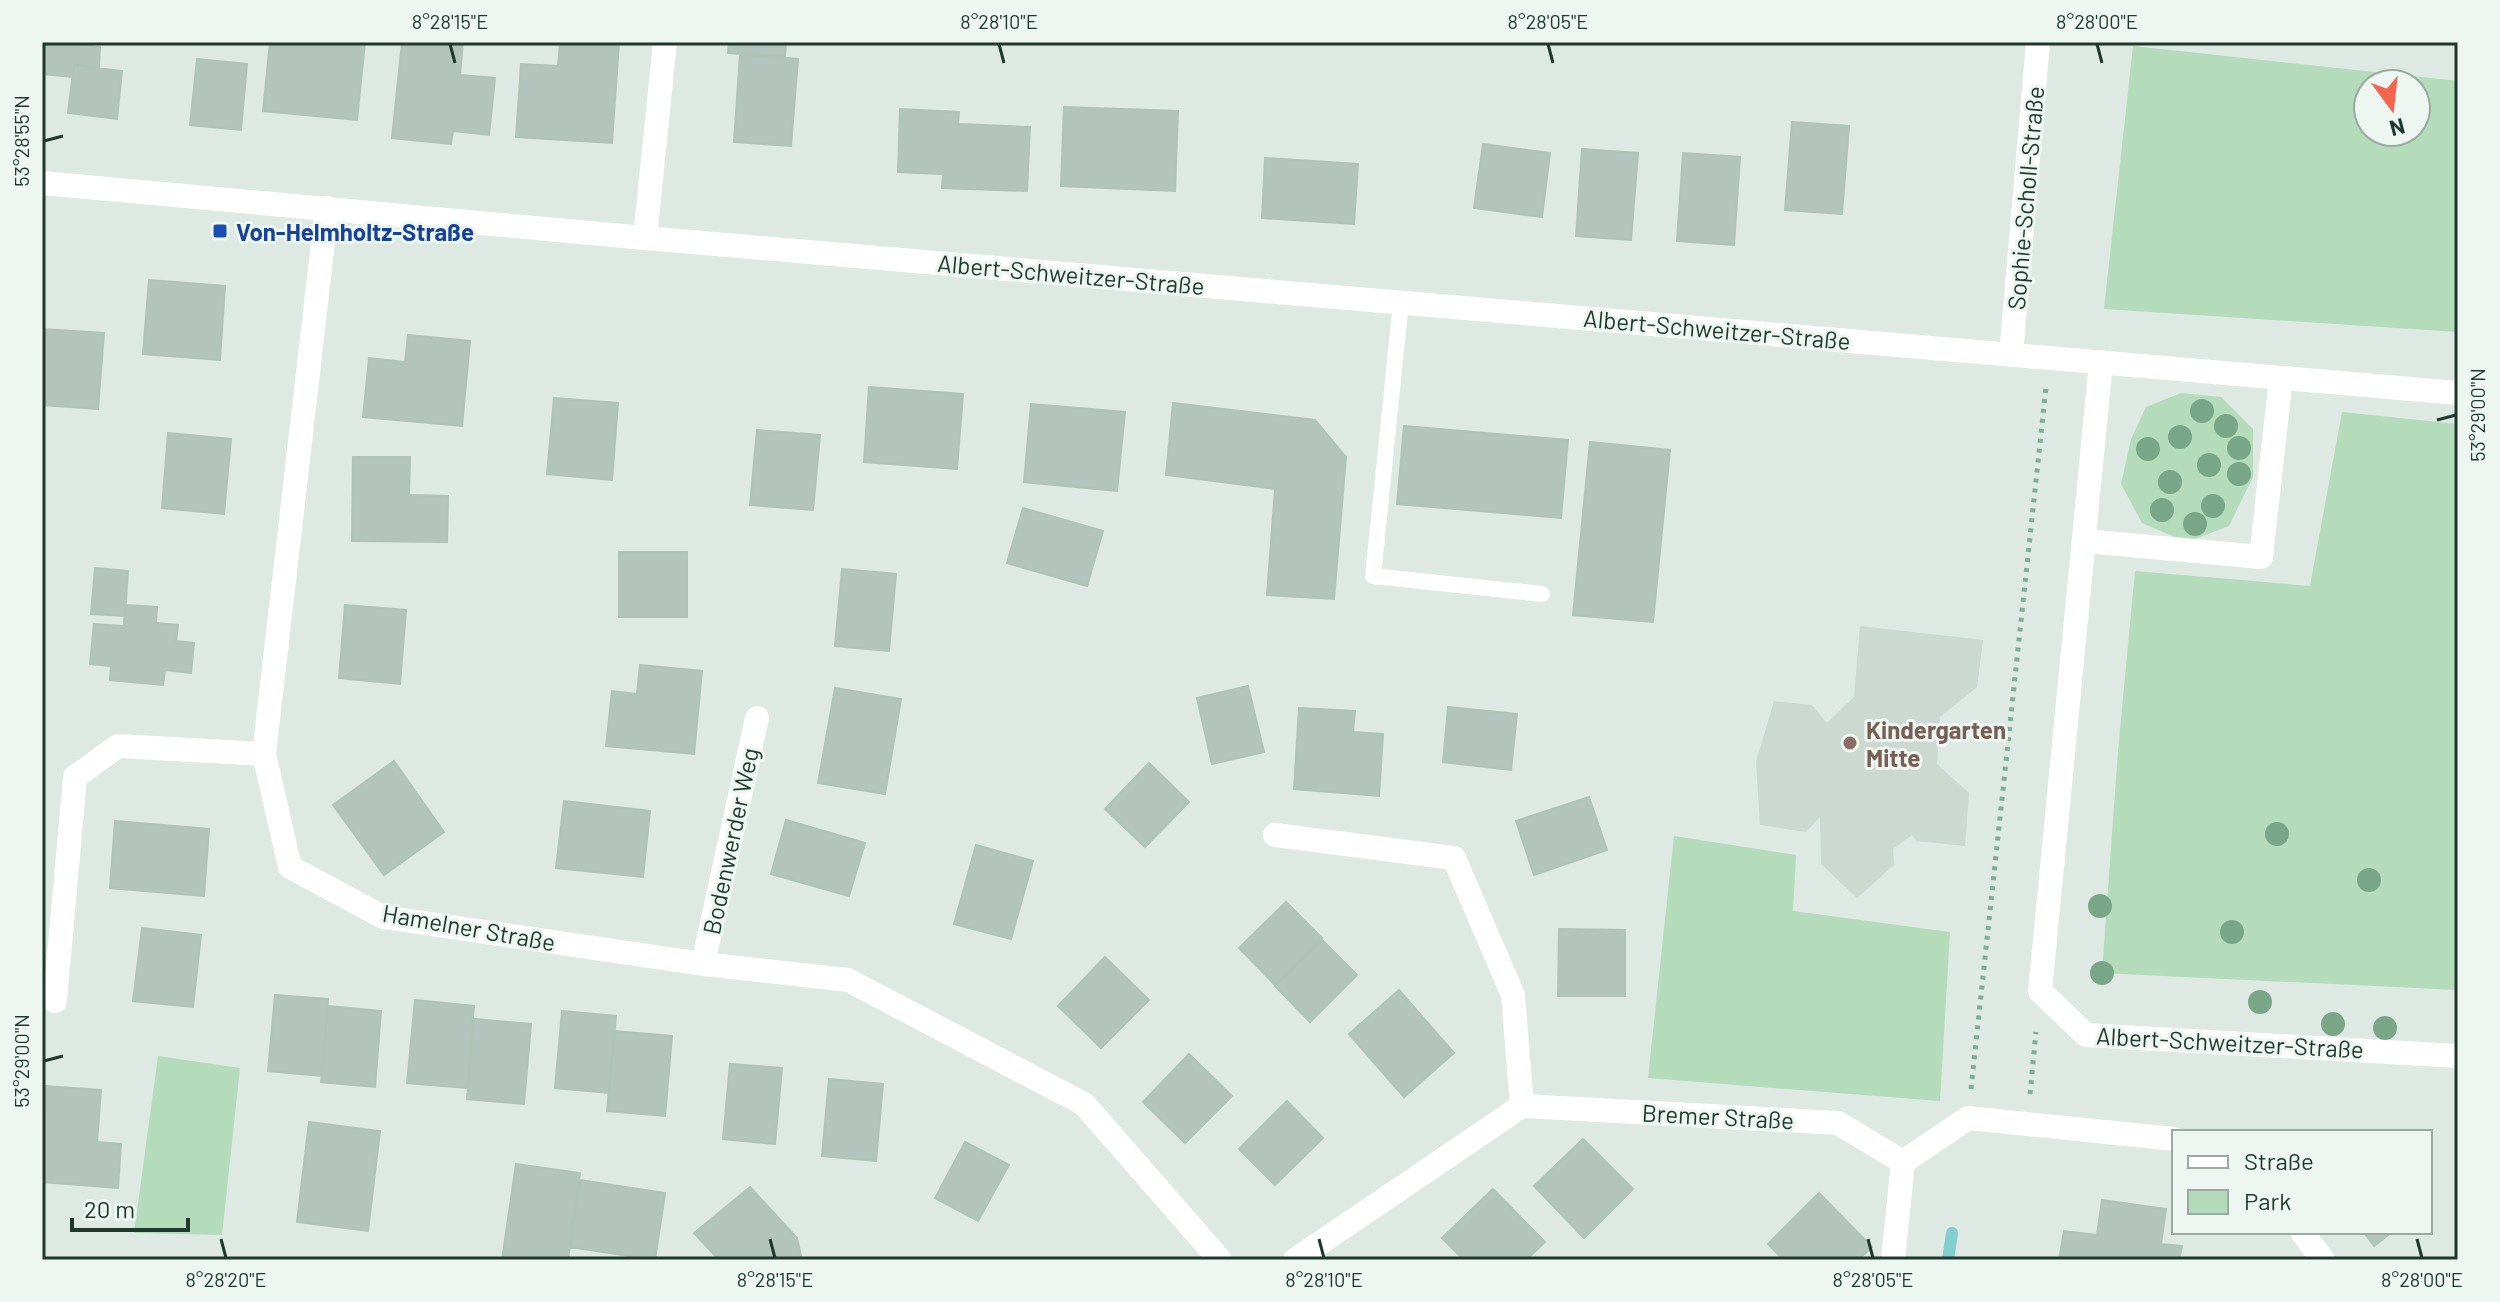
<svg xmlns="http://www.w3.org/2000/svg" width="2500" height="1302" viewBox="0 0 2500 1302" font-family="Barlow,sans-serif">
  <rect width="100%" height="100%" fill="#dde9e2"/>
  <path fill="#cbd9d1" d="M1860,626l123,14 -6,47 -37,30 -3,47 32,29 -4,53 -49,-5 -4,-6 -19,14 1,16 -37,33 -36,-34 -1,-47 -14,15 -46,-7 -4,-63 18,-61 38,4 15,18 27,-26z"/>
  <path fill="#b4dbba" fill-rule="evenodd" d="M2133,46l325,35v251l-354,-23zM2368,84h48v48h-48z
    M2181,393l40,4 32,32v48l-24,49 -42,16 -45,-19 -21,-39 10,-45 15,-32z
    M2342,412l116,12v566l-356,-17 16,-222 17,-180 175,15z
    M1674,836l122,19 -3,56 157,21 -10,169 -292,-23z
    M158,1056l82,12 -18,167 -88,-2z"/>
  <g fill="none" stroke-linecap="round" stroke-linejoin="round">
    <path stroke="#82ced1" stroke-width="12" d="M1948,1260l4,-27"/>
  </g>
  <path fill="#b2c4bb" stroke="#afc3b8" stroke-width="2" d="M42,42h42v3l16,2 -1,21 -25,-3 -1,12 -31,-3z
    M270,42h95l-8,78 -94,-9z
    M402,42h61l-3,33 35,3 -6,57 -36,-4 -2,13 -59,-6z
    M560,42h59l-7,101 -96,-6 5,-73 37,2z
    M729,42h57l-1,15 -57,-4z
    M740,54l58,5 -7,87 -57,-4z
    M197,59l50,5 -6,66 -51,-5z
    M74,65l48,6 -5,48 -49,-6z
    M1064,107l114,4 -3,80 -114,-5z
    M900,109l59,3 -1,12 72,3 -3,64 -85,-3 1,-14 -45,-2z
    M1792,122l57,4 -7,88 -57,-4z
    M1483,144l67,9 -8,64 -68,-9z
    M1582,149l56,4 -7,87 -55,-4z
    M1683,153l57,4 -6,88 -57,-4z
    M1265,158l93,6 -4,60 -92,-6z
    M149,280l76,6 -5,74 -77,-6z
    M42,329l62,4 -6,76 -56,-4z
    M408,335l62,6 -8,85 -99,-9 6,-59 36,4z
    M869,387l94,7 -6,75 -93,-7z
    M554,398l64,5 -6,77 -65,-6z
    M1173,403l142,17 31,37 -12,142 -67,-4 8,-106 -109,-14z
    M1031,404l94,8 -8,79 -93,-9z
    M1404,426l164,14 -7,78 -164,-14z
    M757,430l63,5 -7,75 -63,-5z
    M168,433l63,6 -7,75 -62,-6z
    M1590,442l80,8 -17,172 -80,-7z
    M353,457h57l-1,38 39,1 -1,46 -95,-1z
    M1023,508l80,23 -16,55 -80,-23z
    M619,552h68v65h-68z
    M95,568l33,3 -3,45 -34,-2z
    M842,569l54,5 -7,77 -54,-5z
    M125,605l32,2 -1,16 22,2 -2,16 18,2 -3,30 -26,-3 -2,15 -53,-5 1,-14 -21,-2 4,-40 30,2z
    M345,605l61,5 -6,74 -61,-6z
    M640,665l62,6 -8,83 -88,-8 6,-55 25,3z
    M1248,686l16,66 -52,12 -15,-66z
    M835,688l66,11 -16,95 -67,-11z
    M1448,707l69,7 -6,56 -68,-8z
    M1299,708l56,3 -2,21 30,2 -4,62 -85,-7z
    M394,761l50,71 -60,43 -51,-70z
    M1149,763l40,39 -44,45 -40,-38z
    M1589,797l18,53 -73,25 -18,-54z
    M564,801l86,10 -7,66 -87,-9z
    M786,820l79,23 -16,53 -78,-22z
    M115,821l94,8 -5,67 -94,-8z
    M976,845l57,16 -22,78 -57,-15z
    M1286,902l36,36 -47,47 -36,-37z
    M142,928l59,7 -8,72 -60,-6z
    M1559,929l66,1v66h-67z
    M1322,940l35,35 -47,47 -35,-36z
    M1105,957l44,43 -48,48 -43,-42z
    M1399,990l55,63 -50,44 -55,-63z
    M275,995l53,4 -6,77 -54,-5z
    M415,1000l59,6 -7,82 -60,-5z
    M328,1006l53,5 -6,76 -54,-5z
    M562,1011l54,5 -7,77 -54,-5z
    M474,1019l57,5 -7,80 -57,-5z
    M614,1031l58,5 -7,80 -58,-5z
    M1189,1054l43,42 -47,47 -42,-41z
    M730,1064l52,4 -7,76 -52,-5z
    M829,1079l54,5 -7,77 -54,-5z
    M45,1086l56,4 -4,52 24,2 -3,44 -76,-6z
    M1287,1101l36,37 -48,47 -36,-36z
    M309,1122l71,9 -12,100 -71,-9z
    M1583,1139l50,50 -49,49 -50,-52z
    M965,1142l44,23 -31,56 -43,-23z
    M516,1164l64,9 -12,87h-66z
    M580,1180l85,13 -10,67 -85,-13z
    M750,1187l47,51 5,22h-83l-25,-27z
    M1493,1189l52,53 -19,18h-62l-22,-22z
    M1819,1193l53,54 -14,13h-74l-16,-16z
    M2102,1200l64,9 -5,35 21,2 -3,14h-120l5,-29 33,4z
    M2364,1232h28l-18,14z"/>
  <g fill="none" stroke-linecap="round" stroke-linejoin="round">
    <path stroke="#7cae98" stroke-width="5" stroke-dasharray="4 6" stroke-linecap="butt" d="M1971,1089l75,-702
      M2030,1094l6,-62"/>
    <path stroke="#fff" stroke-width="16" d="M1401,302l-28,274 169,18"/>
    <path stroke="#fff" stroke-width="24" d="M42,183l603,55 1813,155
      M327,208l-63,546 26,113 93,50 320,47 145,16 236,124 136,156
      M645,238l20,-196
      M2011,355l27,-313
      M2101,362l-61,629 46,44 372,21
      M2085,541l176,16 20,-179
      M1275,835l179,23 59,137 9,111
      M703,964l54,-246
      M55,1001l20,-224 43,-31 146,8
      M1903,1162l65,-44 206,21
      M2302,1232l21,28
      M1295,1260l227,-154 316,17 65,39
      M1893,1260l10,-98"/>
  </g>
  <g fill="#79a686">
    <circle cx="2202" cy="411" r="12"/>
    <circle cx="2226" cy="426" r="12"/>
    <circle cx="2180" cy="437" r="12"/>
    <circle cx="2239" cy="448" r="12"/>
    <circle cx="2148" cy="449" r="12"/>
    <circle cx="2209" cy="465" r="12"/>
    <circle cx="2239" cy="474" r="12"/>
    <circle cx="2170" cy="482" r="12"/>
    <circle cx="2213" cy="506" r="12"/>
    <circle cx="2162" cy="510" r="12"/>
    <circle cx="2195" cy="524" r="12"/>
    <circle cx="2277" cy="834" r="12"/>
    <circle cx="2369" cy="880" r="12"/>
    <circle cx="2100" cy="906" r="12"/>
    <circle cx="2232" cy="932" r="12"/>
    <circle cx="2102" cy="973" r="12"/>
    <circle cx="2260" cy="1002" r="12"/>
    <circle cx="2333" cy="1024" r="12"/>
    <circle cx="2385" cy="1028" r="12"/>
  </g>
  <path fill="none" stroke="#1e382e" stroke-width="3" d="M450,44l5,19M999,44l5,19M1548,44l5,19M2097,44l5,19M44,141l19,-5M2437,420l19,-5M44,1061l19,-5M221,1239l5,19M770,1239l5,19M1319,1239l5,19M1868,1239l5,19M2417,1239l5,19"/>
  <rect fill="#1a4fb4" stroke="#edf6f0" stroke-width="3" x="212" y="223" width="16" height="16" rx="4"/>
  <circle fill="#8d6e63" stroke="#edf6f0" stroke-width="3" cx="1850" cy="743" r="8"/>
  <g text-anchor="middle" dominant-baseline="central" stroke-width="6" stroke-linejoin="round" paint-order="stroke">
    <g font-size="24" fill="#1e382e" stroke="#edf6f0">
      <text transform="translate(2025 198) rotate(-85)">Sophie-Scholl-Straße</text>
      <text transform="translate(1071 274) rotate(5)">Albert-Schweitzer-Straße</text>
      <text transform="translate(1717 329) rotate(5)">Albert-Schweitzer-Straße</text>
      <text transform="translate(730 841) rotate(-78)">Bodenwerder Weg</text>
      <text transform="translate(469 927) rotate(10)">Hamelner Straße</text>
      <text transform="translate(2230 1042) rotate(3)">Albert-Schweitzer-Straße</text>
      <text transform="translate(1718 1116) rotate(3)">Bremer Straße</text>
    </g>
    <g font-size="24" font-weight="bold" fill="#164399" stroke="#edf6f0" text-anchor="start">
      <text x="236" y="231">Von-Helmholtz-Straße</text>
    </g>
    <g font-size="24" font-weight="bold" fill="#785e54" stroke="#edf6f0" text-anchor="start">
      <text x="1866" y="729">Kindergarten<tspan x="1866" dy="28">Mitte</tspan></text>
    </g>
  </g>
  <rect width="2500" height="1302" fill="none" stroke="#edf6f0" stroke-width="88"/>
  <rect x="2172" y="1130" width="260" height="104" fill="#edf6f0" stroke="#9aaaa2" stroke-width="2"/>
  <rect x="2188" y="1156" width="40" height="12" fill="#ffffff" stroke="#9aaaa2" stroke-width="2"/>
  <text x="2244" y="1170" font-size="24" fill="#1e382e">Straße</text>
  <rect x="2188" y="1190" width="40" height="24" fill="#b4dbba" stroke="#9aaaa2" stroke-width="2"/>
  <text x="2244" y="1210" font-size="24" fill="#1e382e">Park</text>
  <g transform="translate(2392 108) rotate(165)"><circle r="38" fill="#edf6f0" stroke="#9aaaa2" stroke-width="2"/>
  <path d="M0-6L14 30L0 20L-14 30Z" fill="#f5644f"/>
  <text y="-12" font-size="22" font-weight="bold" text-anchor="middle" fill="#1e382e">N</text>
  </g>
  <path d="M72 1218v12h116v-12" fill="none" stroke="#1e382e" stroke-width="4"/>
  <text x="84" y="1218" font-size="24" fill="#1e382e" stroke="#edf6f0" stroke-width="6" paint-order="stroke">20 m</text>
  <rect x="44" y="44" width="2412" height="1214" fill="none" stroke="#1e382e" stroke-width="3"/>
  <g font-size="20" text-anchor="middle" fill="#1e382e">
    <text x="450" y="29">8°28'15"E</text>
    <text x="999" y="29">8°28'10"E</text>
    <text x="1548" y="29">8°28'05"E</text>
    <text x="2097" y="29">8°28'00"E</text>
    <text transform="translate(22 141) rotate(-90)" y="7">53°28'55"N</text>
    <text transform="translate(2478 415) rotate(-90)" y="7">53°29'00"N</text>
    <text transform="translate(22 1061) rotate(-90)" y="7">53°29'00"N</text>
    <text x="226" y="1287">8°28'20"E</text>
    <text x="775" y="1287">8°28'15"E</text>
    <text x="1324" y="1287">8°28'10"E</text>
    <text x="1873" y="1287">8°28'05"E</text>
    <text x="2422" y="1287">8°28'00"E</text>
  </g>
</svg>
